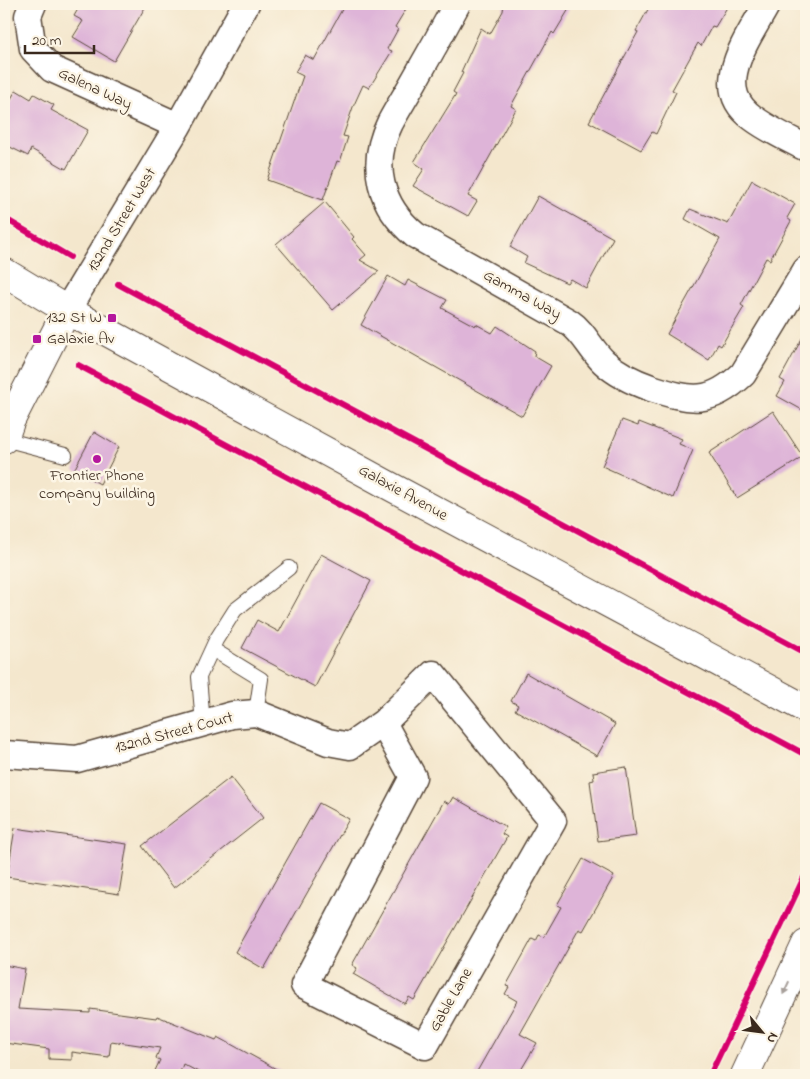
<svg xmlns="http://www.w3.org/2000/svg" width="810" height="1079" viewBox="0 0 810 1079" font-family="'Indie Flower',sans-serif">
  <rect width="100%" height="100%" fill="#fcf5e5"/>
  <filter id="ink" filterUnits="userSpaceOnUse"><feTurbulence type="fractalNoise" baseFrequency=".02" numOctaves="2"/><feDisplacementMap in="SourceGraphic" scale="10" xChannelSelector="R" yChannelSelector="G"/><feConvolveMatrix kernelMatrix="1 2 1 2 8 2 1 2 1" color-interpolation-filters="sRGB"/></filter>
  <filter id="wash" filterUnits="userSpaceOnUse"><feTurbulence type="fractalNoise" baseFrequency=".0096" numOctaves="4" result="noise"/><feDisplacementMap in="SourceGraphic" scale="20" xChannelSelector="R" yChannelSelector="G"/><feGaussianBlur stdDeviation="1.12" result="paint"/><feColorMatrix in="noise" values="0 0 0 0 0 0 0 0 0 0 0 0 0 0 0 0 0 1.4 0 .05"/><feComposite in="paint" operator="in"/></filter>
  <g filter="url(#wash)">
    <rect width="100%" height="100%" fill="#f4e7cd"/>
    <g id="blocks">
      <path fill="#deb4d8" d="M81,4h66l-33,57 -41,-24 10,-16 -9,-5z
        M345,4h64l-14,23 3,2 -11,20 5,2 -23,37 -6,-3 -10,22 -10,29 5,1 -8,25 -3,-1 -14,39 -56,-20 36,-104 -8,-4 10,-17 9,5z
        M504,4h68l-18,30 -2,-2 -41,74 5,3 -48,87 9,5 -9,15 -55,-30 11,-17 -10,-7 42,-68 -3,-2 10,-19 -2,-1 20,-44 9,6 13,-23z
        M651,4h78l-14,23 -3,-1 -11,20 -3,-3 -26,47 4,2 -20,42 -4,-2 -11,18 -52,-28 49,-90 -2,-1z
        M16,90l15,9 3,-5 20,11 -3,5 37,20 -22,39 -35,-20 -3,7 -24,-12v-33z
        M752,180l43,24 -8,14 4,3 -21,39 -4,-2 -25,47 3,2 -23,39 -3,-2 -9,16 -42,-26 53,-95 -35,-20 5,-10 38,15z
        M538,196l75,42 -27,50 -16,-9 -3,4 -43,-20 3,-6 -17,-10z
        M325,202l29,35 -2,2 14,16 -6,5 19,11 -46,39 -57,-66z
        M388,276l17,10 3,-6 39,20 -5,8 33,18 1,-2 16,9 5,-7 38,25 -1,5 17,10 -29,50 -161,-91z
        M806,331v81l-29,-16 8,-14 -5,-3z
        M773,411l30,46 -66,41 -28,-45z
        M622,420l16,6 1,-4 43,17 -3,5 14,6 -20,48 -71,-32z
        M94,432l25,15 -19,37 -26,-14z
        M321,554l50,27 -56,106 -73,-39 15,-28 22,12z
        M526,673l89,51 -18,32 -82,-46 3,-5 -7,-4z
        M626,767l10,69 -38,5 -8,-60 4,-1 -1,-8z
        M231,777l32,41 -89,70 -32,-42z
        M453,797l53,30 -4,7 5,3 -93,163 -5,-3 -4,7 -52,-30 4,-6 -5,-3 92,-164 5,3z
        M319,803l30,16 -85,150 -29,-17z
        M15,828l112,16 -8,50 -112,-17z
        M583,859l31,17 -31,55 -4,-2 -59,105 17,9 -19,32h-43l42,-74 -12,-7 4,-7 -3,-1 26,-47 4,2 3,-6 5,2 17,-30 -4,-2z
        M4,965l21,4 -7,40 72,4v-4l66,9 1,-2 59,24 2,-3 69,38h-83l-21,-11 -4,11h-26l7,-15 -4,-2 4,-10 -49,-7 -2,16 -37,-5v8l-23,-1v-10l-45,-6z"/>
    </g>
  </g>
  <g filter="url(#ink)">
    <use href="#blocks" fill-opacity="0" stroke="#574638" stroke-width="1"/>
    <g fill="none" stroke-linecap="round" stroke-linejoin="round">
      <defs>
        <path id="lane" d="M4,439l61,16
          M212,649l49,30 -5,34
          M203,724l-4,-47 17,-37 19,-30 54,-42"/>
        <path id="street" d="M33,4l-5,12 5,33 19,20 126,57
          M457,4c-14,26 -29,53 -44,79 -8,14 -16,27 -23,40 -21,42 -10,83 25,112l154,87c16,11 21,27 35,40 14,13 30,20 47,26 41,13 59,17 92,-14l63,-104
          M767,4c-18,34 -58,83 -14,114 16,12 36,21 53,30
          M67,310l111,-184 68,-122
          M4,754l73,5 155,-44 24,-2 72,29 22,4 33,-23 50,-49 120,147 -128,225 -121,-61 109,-208 -30,-54"/>
        <path id="secondary" d="M4,272l63,38 319,174 420,225
          M4,439l6,-17 57,-112
          M745,1075l61,-131"/>
      </defs>
      <use href="#lane" stroke="#574638" stroke-width="16"/>
      <use href="#street" stroke="#574638" stroke-width="29"/>
      <use href="#secondary" stroke="#574638" stroke-width="30"/>
      <use href="#lane" stroke="#fff" stroke-width="14"/>
      <use href="#street" stroke="#fff" stroke-width="26"/>
      <use href="#secondary" stroke="#fff" stroke-width="28"/>
      <defs>
        <path id="cycleway" d="M4,218l66,39
          M118,284l688,369
          M78,365l728,390
          M710,1075l96,-202"/>
      </defs>
      <use href="#cycleway" stroke="#fcf5e5" stroke-width="9"/>
      <use href="#cycleway" stroke="#d6006c" stroke-width="6"/>
    </g>
    <defs><path id="oneway-solid" d="M-6-.8H1V-3.2L6.5 0L1 3.2V.8H-6Z" transform="scale(1.25)"/></defs>
    <use fill="#a79f9a" href="#oneway-solid" transform="translate(786 988) rotate(115)"/>
  </g>
  <g fill="#b5179e" stroke="#fcf5e5" stroke-width="2">
    <rect x="107" y="313" width="10" height="10" rx="2.5"/>
    <rect x="32" y="334" width="10" height="10" rx="2.5"/>
    <circle cx="97" cy="459" r="5"/>
  </g>
  <g text-anchor="middle" dominant-baseline="central" stroke-width="5" stroke-linejoin="round" paint-order="stroke">
    <g font-size="16" fill="#3b2a1e" stroke="#fcf5e5">
      <text transform="translate(95 89) rotate(25)">Galena Way</text>
      <text transform="translate(122 220) rotate(-59)">132nd Street West</text>
      <text transform="translate(522 295) rotate(29)">Gamma Way</text>
      <text transform="translate(403 493) rotate(29)">Galaxie Avenue</text>
      <text transform="translate(174 733) rotate(-15)">132nd Street Court</text>
      <text transform="translate(451 1000) rotate(-60)">Gable Lane</text>
    </g>
    <g font-size="16" fill="#3b2a1e" stroke="#fcf5e5" text-anchor="end">
      <text x="102" y="318">132 St W</text>
      <text x="47" y="339" text-anchor="start">Galaxie Av</text>
      <text x="97" y="476" text-anchor="middle">Frontier Phone<tspan x="97" dy="18">company building</tspan></text>
    </g>
  </g>
  <rect width="810" height="1079" fill="none" stroke="#fcf5e5" stroke-width="20"/>
  <g transform="translate(762 1032) rotate(119)" stroke="#fcf5e5" stroke-width="4" paint-order="stroke">
  <path d="M0-4L9 19L0 12L-9 19Z" fill="#3b2a1e"/>
  <text y="-8" font-size="14" font-weight="bold" text-anchor="middle" fill="#3b2a1e">N</text>
  </g>
  <path d="M25 45v8h69v-8" fill="none" stroke="#3b2a1e" stroke-width="2.5"/>
  <text x="32" y="45" font-size="15" fill="#3b2a1e" stroke="#fcf5e5" stroke-width="4" paint-order="stroke">20 m</text>
</svg>
